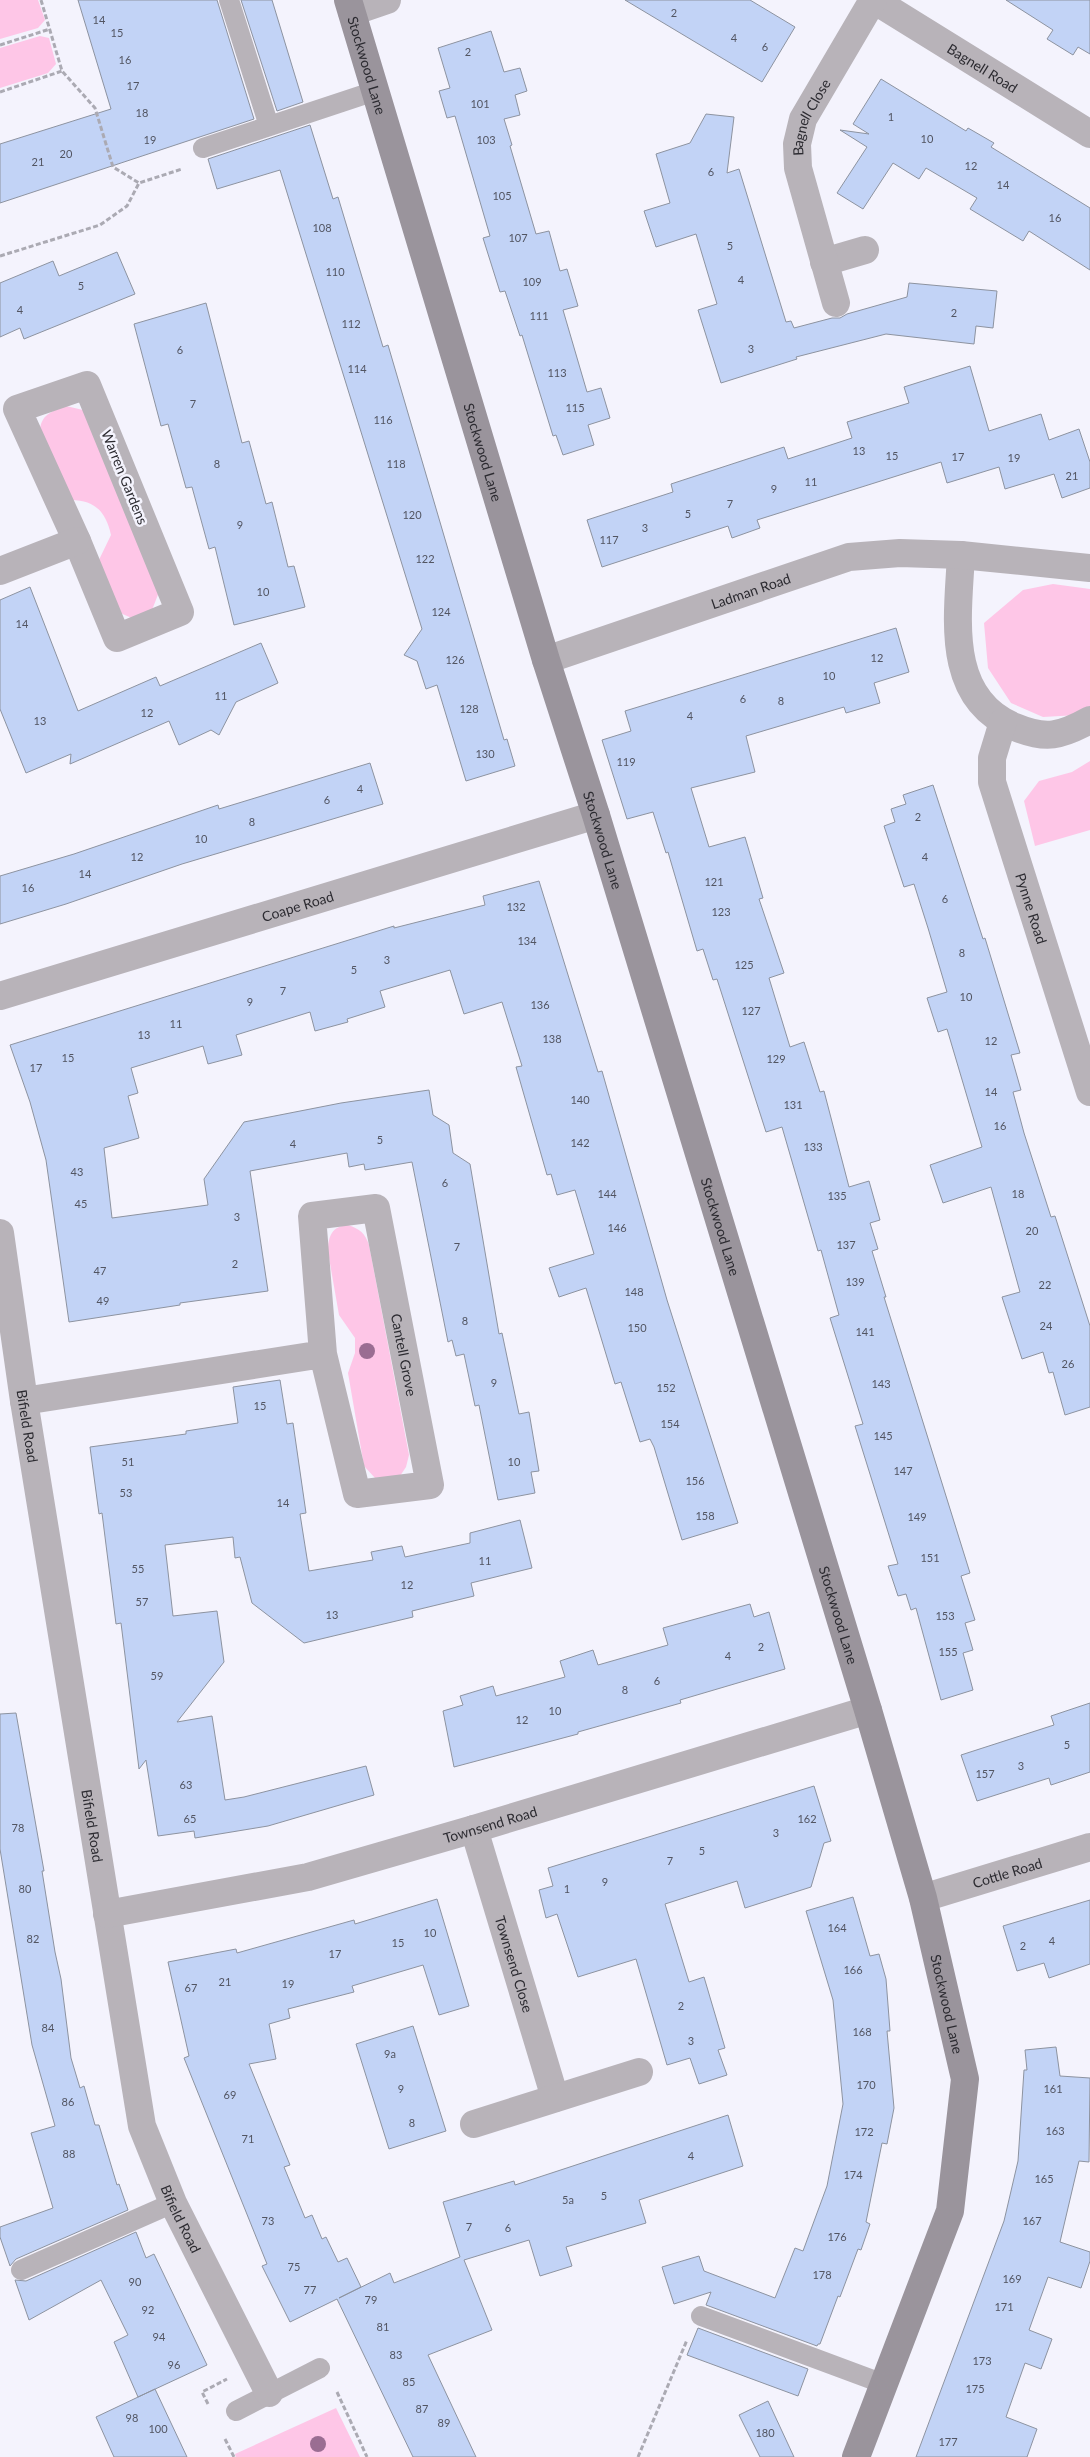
<svg xmlns="http://www.w3.org/2000/svg" width="1090" height="2457" viewBox="0 0 1090 2457" font-family="Lato,sans-serif">
  <rect width="100%" height="100%" fill="#f4f3fd"/>
  <path fill="#fec6e7" d="M0,0h38l7,20 -7,8 -38,11z
    M40,36l9,2 7,26 -8,9 -48,15v-40z
    M66,406l17,4 6,7 70,175 -7,18 -18,9 -16,-7 -22,-46 15,-31c-5,-23 -16,-35 -40,-35l-31,-68c0,-17 12,-21 26,-26z
    M1053,584l37,5v118l-12,8 -35,2 -32,-14 -23,-35 -4,-45 39,-33z
    M1090,761v69l-55,16 -11,-45 15,-20 33,-9z
    M348,1225c12,4 17,8 21,20l40,210 -3,12 -6,9 -25,2 -11,-12 -16,-93 7,-20v-15l-16,-23 -11,-63c0,-16 4,-26 20,-27z
    M336,2408l24,49h-124l-1,-3z"/>
  <path fill="#c2d3f6" stroke="#8d93a0" d="M78,0h139l37,119 -254,84v-59l111,-35z
    M241,0h31l31,102 -26,9z
    M625,0h125l45,27 -33,55z
    M1006,0h84v54l-12,-7 -5,8 -26,-16 6,-9z
    M491,31l13,41 16,-4 7,23 -12,4 5,20 -16,4 8,26 -2,1 26,88 13,-3 11,40 7,-2 6,20 5,17 -15,4 24,82 14,-4 9,30 -22,7 6,20 -31,10 -7,-20 -3,1 -31,-101 -2,1 -15,-45 -5,1 -17,-54 7,-2 -35,-120 -8,2 -8,-27 11,-3 -12,-40z
    M881,79l85,52 2,-3 26,15 -3,4 99,61v62l-61,-39 -6,10 -53,-32 7,-11 -51,-30 -7,11 -26,-16 -30,46 -26,-16 30,-46 -27,-17 29,4 -16,-10z
    M706,114l28,3 -7,56 12,-4 47,153 5,-1 3,7 38,-10h8l7,-4 60,-17 2,-14 88,8 -4,37 -17,-2 -2,18 -88,-10 -90,23 1,2 -76,24 -23,-73 19,-6 -21,-70 -40,13 -12,-36 26,-8 -14,-49 34,-11z
    M310,125l23,74 5,-2 45,150 5,-2 116,395 3,-1 8,27 -49,15 -29,-96 -11,4 -9,-28 -13,-6 18,-26 -142,-459 -63,19 -9,-30z
    M117,252l18,42 -111,45 -4,-11 -20,9v-54l53,-22 6,15z
    M206,303l36,140 7,-2 17,63 6,-2 16,65 6,-1 11,41 -71,18 -19,-78 -6,2 -17,-62 -6,1 -18,-64 -7,2 -27,-102z
    M970,366l19,65 52,-17 8,26 30,-11 11,33v26l-28,10 -8,-24 -49,15 -6,-22 -52,16 -6,-21 -184,58 3,8 -28,10 -4,-12 -126,41 -15,-47 86,-28 -2,-8 113,-37 4,12 64,-21 -5,-16 62,-19 -5,-16z
    M30,587l48,124 78,-34 4,9 101,-43 17,40 -42,19 -17,33 -8,-5 -32,15 -10,-24 -99,43 1,-10 -45,19 -26,-64v-109z
    M896,628l13,44 -35,11 6,20 -34,10 -2,-6 -98,29 9,36 -64,16 18,59 36,-10 18,61 -4,1 25,74 -15,5 21,69 14,-5 16,50 4,-1 25,96 20,-6 11,39 -10,3 8,26 -6,2 14,46h-2l86,276 -9,3 14,44 -10,3 8,27 -10,3 10,37 -32,10 -25,-92 -5,2 -5,-16 -8,2 -10,-30 10,-2 -43,-138 8,-2 -33,-106 9,-3 -18,-65 -3,1 -36,-124 -16,5 -49,-153 -4,1 -10,-31 -6,2 -29,-99 -2,1 -13,-41 -26,7 -25,-79 29,-9 -6,-20z
    M370,763l13,41 -201,60 -116,40 -66,20v-48l74,-22 144,-49 1,4z
    M933,785l50,154 2,-1 35,115 -9,2 10,35 -8,2 11,41 27,84 4,-1 35,110v81l-25,8 -12,-43 -4,1 -6,-21 -21,7 -20,-62 18,-5 -29,-105 -48,16 -13,-38 52,-18 -35,-118 -9,3 -11,-34 20,-6 -19,-64 -14,-44 -10,3 -20,-61 11,-4 -4,-13 15,-5 -3,-9z
    M539,881l59,191 4,-1 65,229 71,223 -56,17 -28,-93 -4,-8 -10,3 -19,-60 -6,2 -29,-96 -27,9 -10,-29 45,-14 -19,-64 -18,5 -6,-21 -4,1 -31,-108 6,-1 -20,-64 -38,12 -14,-44 -70,21 5,16 -38,12 1,3 -33,9 -5,-19 -74,23 6,20 -34,9 -5,-18 -72,22 7,25 -10,3 11,42 -35,10 8,70 96,-13 -4,-26 40,-57 97,-19 88,-13 4,25 16,10 4,28 17,11 29,170 3,-1 17,81 10,-2 10,59 -8,1 4,21 -37,7 -19,-95 -4,1 -11,-52 -8,2 -4,-16 -4,2 -36,-180 -47,8 -1,-6 -15,3 -2,-14 -97,18 18,120 -88,12v2l-111,17 -23,-162 -16,-58 -20,-57 384,-119v2l91,-23 -2,-9z
    M280,1380l7,44 6,-1 13,90 -6,1 9,57 64,-11 -2,-8 31,-6 3,11 65,-14v-10l50,-13 12,48 -61,15 3,13 -62,15 1,6 -109,26 -52,-40 -12,-46 -5,1 -2,-21 -68,8 8,71 44,-5 7,51 -47,60 35,-6 13,84 19,-3 122,-31 8,29 -106,31 -73,12 -1,-7 -36,5 -12,-76 -7,9 -18,-146 -5,1 -14,-111 -3,1 -9,-67 96,-13v-3l52,-8 -5,-36z
    M750,1604l4,13 15,-5 16,57 -105,31 1,3 -103,29v2l-124,33 -11,-56 20,-6 -3,-9 33,-10 3,10 69,-19 -5,-16 33,-11 5,15 70,-20 -5,-17z
    M1090,1703v69l-39,13 -2,-7 -72,23 -16,-46 93,-30 -3,-9z
    M16,1713l28,158h-2l13,81 6,27 10,79 9,30 4,-2 11,39h4l18,60 2,-1 9,26 -112,49 -6,7 -10,-29v-10l53,-19 -22,-75 24,-7 -23,-81 -32,-196v-135z
    M814,1786l17,55 -7,2 -13,44 -66,21 -8,-27 -72,23 24,78 15,-5 21,71 -7,2 9,25 -28,9 -9,-26 -23,7 -31,-106 -58,18 -21,-63 -11,4 -7,-28 14,-4 -5,-18z
    M853,1897l17,59 9,-2 7,25 4,52h-3l7,77 -7,36 -5,-1 -16,79 4,2 -9,26 -3,-1 -18,48 -2,-1 -18,48h-2l-1,2 -111,-41 5,-13 -37,12 -12,-37 37,-11 5,15 71,27 20,-50 8,3 24,-65 16,-82 -10,-104 -27,-89z
    M437,1899l32,107 -30,9 -16,-50 -71,21 2,6 -66,17 2,9 -21,6 7,35 -27,5 41,101 -6,2 21,51 7,-3 10,24 4,-2 12,25 9,-4 14,29 -22,11 51,-25 4,10 66,-26 -17,-55 71,-21 1,4 213,-70 15,51 -104,34 7,23 -80,24 6,19 -32,10 -11,-36 -65,20 28,70 -64,25 48,102h-63l-76,-158 -47,23 -28,-56 5,-2 -83,-206 5,-2 -21,-94 68,-13 1,4 117,-33 1,4z
    M1090,1900v64l-41,14 -5,-15 -27,8 -14,-45z
    M413,2026l33,105 -57,18 -33,-105z
    M1056,2047l4,29 30,2 -1,84 -10,-1 -19,81 30,10v9l-9,27 -33,-11 -19,53 23,9 -11,30 -16,-6 -19,54 31,12 -10,28h-111l88,-236 14,-60 6,-91h3l-2,-20z
    M136,2232l10,26 8,-4 53,111 -69,32 -24,-55 14,-7 -27,-55 -72,40 -14,-40 11,1z
    M698,2328l110,41 -10,27 -111,-41z
    M155,2389l32,68h-73l-18,-40z
    M768,2401l26,56h-34l-21,-42z"/>
  <g fill="none" stroke-linecap="round" stroke-linejoin="round">
    <path stroke="#abaab3" stroke-width="3" stroke-dasharray="5 2.5" stroke-linecap="butt" d="M41,0l21,71 33,37 18,59 26,16
      M0,45l50,-16
      M0,92l62,-21
      M0,256l100,-31 27,-19 12,-23 43,-14
      M337,2392l30,65
      M208,2404l-6,-12 25,-13
      M225,2439l9,18
      M638,2457l49,-117"/>
    <path stroke="#b8b3b9" stroke-width="20" d="M229,0l40,126
      M203,148l172,-57
      M21,2270l152,-67
      M701,2316l183,68
      M236,2411l84,-43"/>
    <g stroke="#b8b3b9" stroke-width="28">
      <path id="s1" d="M874,0l216,134"/>
      <path d="M352,12l35,-12"/>
      <path d="M824,262l41,-12"/>
      <path id="s2" d="M836,303l-38,-135 -1,-24 6,-25 70,-119"/>
      <path d="M87,385l93,227 -63,26 -40,-97 -60,-132z"/>
      <path d="M961,555c-3,61 -17,143 54,172 31,13 46,9 75,-7"/>
      <path d="M0,571l77,-30"/>
      <path id="s3" d="M546,660l303,-103 51,-4 61,2 129,13"/>
      <path id="s4" d="M1003,722l-11,36v24l98,310"/>
      <path id="s5" d="M0,996l596,-181"/>
      <path id="s6" d="M0,1233l24,168 118,725 31,77 96,190"/>
      <path id="s7" d="M24,1401l299,-47 -11,-138 64,-8 54,277 -73,9 -34,-140"/>
      <path id="s8" d="M474,1829l81,269"/>
      <path id="s9" d="M923,1898l167,-51"/>
      <path id="s10" d="M107,1914l201,-37 166,-48 394,-119"/>
      <path d="M474,2124l165,-52"/>
    </g>
    <path stroke="#9a949c" stroke-width="28" id="s11" d="M348,0l198,660 50,155 272,895 55,188 42,181 -15,132 -94,246"/>
  </g>
  <g fill="#9a6d92">
    <circle cx="367" cy="1351" r="8"/>
    <circle cx="318" cy="2444" r="8"/>
  </g>
  <g text-anchor="middle" dominant-baseline="central" stroke-width="5" stroke-linejoin="round" paint-order="stroke">
    <g font-size="11" fill="#525562">
      <text x="674" y="12">2</text>
      <text x="99" y="19">14</text>
      <text x="117" y="32">15</text>
      <text x="734" y="37">4</text>
      <text x="765" y="46">6</text>
      <text x="468" y="51">2</text>
      <text x="125" y="59">16</text>
      <text x="133" y="85">17</text>
      <text x="480" y="103">101</text>
      <text x="142" y="112">18</text>
      <text x="891" y="116">1</text>
      <text x="927" y="138">10</text>
      <text x="150" y="139">19</text>
      <text x="486" y="139">103</text>
      <text x="66" y="153">20</text>
      <text x="38" y="161">21</text>
      <text x="971" y="165">12</text>
      <text x="711" y="171">6</text>
      <text x="1003" y="184">14</text>
      <text x="502" y="195">105</text>
      <text x="1055" y="217">16</text>
      <text x="322" y="227">108</text>
      <text x="518" y="237">107</text>
      <text x="730" y="245">5</text>
      <text x="335" y="271">110</text>
      <text x="741" y="279">4</text>
      <text x="532" y="281">109</text>
      <text x="81" y="285">5</text>
      <text x="20" y="309">4</text>
      <text x="954" y="312">2</text>
      <text x="539" y="315">111</text>
      <text x="351" y="323">112</text>
      <text x="751" y="348">3</text>
      <text x="180" y="349">6</text>
      <text x="357" y="368">114</text>
      <text x="557" y="372">113</text>
      <text x="193" y="403">7</text>
      <text x="575" y="407">115</text>
      <text x="383" y="419">116</text>
      <text x="859" y="450">13</text>
      <text x="892" y="455">15</text>
      <text x="958" y="456">17</text>
      <text x="1014" y="457">19</text>
      <text x="217" y="463">8</text>
      <text x="396" y="463">118</text>
      <text x="1072" y="475">21</text>
      <text x="811" y="481">11</text>
      <text x="774" y="488">9</text>
      <text x="730" y="503">7</text>
      <text x="688" y="513">5</text>
      <text x="412" y="514">120</text>
      <text x="240" y="524">9</text>
      <text x="645" y="527">3</text>
      <text x="609" y="539">117</text>
      <text x="425" y="558">122</text>
      <text x="263" y="591">10</text>
      <text x="441" y="611">124</text>
      <text x="22" y="623">14</text>
      <text x="877" y="657">12</text>
      <text x="455" y="659">126</text>
      <text x="829" y="675">10</text>
      <text x="221" y="695">11</text>
      <text x="743" y="698">6</text>
      <text x="781" y="700">8</text>
      <text x="469" y="708">128</text>
      <text x="147" y="712">12</text>
      <text x="690" y="715">4</text>
      <text x="40" y="720">13</text>
      <text x="485" y="753">130</text>
      <text x="626" y="761">119</text>
      <text x="360" y="788">4</text>
      <text x="327" y="799">6</text>
      <text x="918" y="816">2</text>
      <text x="252" y="821">8</text>
      <text x="201" y="838">10</text>
      <text x="137" y="856">12</text>
      <text x="925" y="856">4</text>
      <text x="85" y="873">14</text>
      <text x="714" y="881">121</text>
      <text x="28" y="887">16</text>
      <text x="945" y="898">6</text>
      <text x="516" y="906">132</text>
      <text x="721" y="911">123</text>
      <text x="527" y="940">134</text>
      <text x="962" y="952">8</text>
      <text x="387" y="959">3</text>
      <text x="744" y="964">125</text>
      <text x="354" y="969">5</text>
      <text x="283" y="990">7</text>
      <text x="966" y="996">10</text>
      <text x="250" y="1001">9</text>
      <text x="540" y="1004">136</text>
      <text x="751" y="1010">127</text>
      <text x="176" y="1023">11</text>
      <text x="144" y="1034">13</text>
      <text x="552" y="1038">138</text>
      <text x="991" y="1040">12</text>
      <text x="68" y="1057">15</text>
      <text x="776" y="1058">129</text>
      <text x="36" y="1067">17</text>
      <text x="991" y="1091">14</text>
      <text x="580" y="1099">140</text>
      <text x="793" y="1104">131</text>
      <text x="1000" y="1125">16</text>
      <text x="380" y="1139">5</text>
      <text x="580" y="1142">142</text>
      <text x="293" y="1143">4</text>
      <text x="813" y="1146">133</text>
      <text x="77" y="1171">43</text>
      <text x="445" y="1182">6</text>
      <text x="607" y="1193">144</text>
      <text x="1018" y="1193">18</text>
      <text x="837" y="1195">135</text>
      <text x="81" y="1203">45</text>
      <text x="237" y="1216">3</text>
      <text x="617" y="1227">146</text>
      <text x="1032" y="1230">20</text>
      <text x="846" y="1244">137</text>
      <text x="457" y="1246">7</text>
      <text x="235" y="1263">2</text>
      <text x="100" y="1270">47</text>
      <text x="855" y="1281">139</text>
      <text x="1045" y="1284">22</text>
      <text x="634" y="1291">148</text>
      <text x="103" y="1300">49</text>
      <text x="465" y="1320">8</text>
      <text x="1046" y="1325">24</text>
      <text x="637" y="1327">150</text>
      <text x="865" y="1331">141</text>
      <text x="1068" y="1363">26</text>
      <text x="494" y="1382">9</text>
      <text x="881" y="1383">143</text>
      <text x="666" y="1387">152</text>
      <text x="260" y="1405">15</text>
      <text x="670" y="1423">154</text>
      <text x="883" y="1435">145</text>
      <text x="128" y="1461">51</text>
      <text x="514" y="1461">10</text>
      <text x="903" y="1470">147</text>
      <text x="695" y="1480">156</text>
      <text x="126" y="1492">53</text>
      <text x="283" y="1502">14</text>
      <text x="705" y="1515">158</text>
      <text x="917" y="1516">149</text>
      <text x="930" y="1557">151</text>
      <text x="485" y="1560">11</text>
      <text x="138" y="1568">55</text>
      <text x="407" y="1584">12</text>
      <text x="142" y="1601">57</text>
      <text x="332" y="1614">13</text>
      <text x="945" y="1615">153</text>
      <text x="761" y="1646">2</text>
      <text x="948" y="1651">155</text>
      <text x="728" y="1655">4</text>
      <text x="157" y="1675">59</text>
      <text x="657" y="1680">6</text>
      <text x="625" y="1689">8</text>
      <text x="555" y="1710">10</text>
      <text x="522" y="1719">12</text>
      <text x="1067" y="1744">5</text>
      <text x="1021" y="1765">3</text>
      <text x="985" y="1773">157</text>
      <text x="186" y="1784">63</text>
      <text x="190" y="1818">65</text>
      <text x="807" y="1818">162</text>
      <text x="18" y="1827">78</text>
      <text x="776" y="1832">3</text>
      <text x="702" y="1850">5</text>
      <text x="670" y="1860">7</text>
      <text x="605" y="1881">9</text>
      <text x="25" y="1888">80</text>
      <text x="567" y="1888">1</text>
      <text x="837" y="1927">164</text>
      <text x="430" y="1932">10</text>
      <text x="33" y="1938">82</text>
      <text x="1052" y="1940">4</text>
      <text x="398" y="1942">15</text>
      <text x="1023" y="1945">2</text>
      <text x="335" y="1953">17</text>
      <text x="853" y="1969">166</text>
      <text x="225" y="1981">21</text>
      <text x="288" y="1983">19</text>
      <text x="191" y="1987">67</text>
      <text x="681" y="2005">2</text>
      <text x="48" y="2027">84</text>
      <text x="862" y="2031">168</text>
      <text x="691" y="2040">3</text>
      <text x="390" y="2053">9a</text>
      <text x="866" y="2084">170</text>
      <text x="401" y="2088">9</text>
      <text x="1053" y="2088">161</text>
      <text x="230" y="2094">69</text>
      <text x="68" y="2101">86</text>
      <text x="412" y="2122">8</text>
      <text x="1055" y="2130">163</text>
      <text x="864" y="2131">172</text>
      <text x="248" y="2138">71</text>
      <text x="69" y="2153">88</text>
      <text x="691" y="2155">4</text>
      <text x="853" y="2174">174</text>
      <text x="1044" y="2178">165</text>
      <text x="604" y="2195">5</text>
      <text x="568" y="2199">5a</text>
      <text x="268" y="2220">73</text>
      <text x="1032" y="2220">167</text>
      <text x="469" y="2226">7</text>
      <text x="508" y="2227">6</text>
      <text x="837" y="2236">176</text>
      <text x="294" y="2266">75</text>
      <text x="822" y="2274">178</text>
      <text x="1012" y="2278">169</text>
      <text x="135" y="2281">90</text>
      <text x="310" y="2289">77</text>
      <text x="371" y="2299">79</text>
      <text x="1004" y="2306">171</text>
      <text x="148" y="2309">92</text>
      <text x="383" y="2326">81</text>
      <text x="159" y="2336">94</text>
      <text x="396" y="2354">83</text>
      <text x="982" y="2360">173</text>
      <text x="174" y="2364">96</text>
      <text x="409" y="2381">85</text>
      <text x="975" y="2388">175</text>
      <text x="422" y="2408">87</text>
      <text x="132" y="2417">98</text>
      <text x="444" y="2422">89</text>
      <text x="158" y="2428">100</text>
      <text x="765" y="2432">180</text>
      <text x="948" y="2441">177</text>
    </g>
    <g font-size="14" fill="#2c2b31" stroke="#f4f3fd">
      <text stroke="none"><textPath href="#s11" startOffset="68">Stockwood Lane</textPath></text>
      <text stroke="none"><textPath href="#s1" startOffset="128">Bagnell Road</textPath></text>
      <text stroke="none"><textPath href="#s2" startOffset="194">Bagnell Close</textPath></text>
      <text stroke="none"><textPath href="#s11" startOffset="472">Stockwood Lane</textPath></text>
      <text transform="translate(125 477) rotate(68)">Warren Gardens</text>
      <text stroke="none"><textPath href="#s3" startOffset="216">Ladman Road</textPath></text>
      <text stroke="none"><textPath href="#s11" startOffset="878">Stockwood Lane</textPath></text>
      <text stroke="none"><textPath href="#s5" startOffset="311">Coape Road</textPath></text>
      <text stroke="none"><textPath href="#s4" startOffset="194">Pynne Road</textPath></text>
      <text stroke="none"><textPath href="#s11" startOffset="1282">Stockwood Lane</textPath></text>
      <text stroke="none"><textPath href="#s7" startOffset="655">Cantell Grove</textPath></text>
      <text stroke="none"><textPath href="#s6" startOffset="195">Bifield Road</textPath></text>
      <text stroke="none"><textPath href="#s11" startOffset="1688">Stockwood Lane</textPath></text>
      <text stroke="none"><textPath href="#s10" startOffset="394">Townsend Road</textPath></text>
      <text stroke="none"><textPath href="#s6" startOffset="600">Bifield Road</textPath></text>
      <text stroke="none"><textPath href="#s9" startOffset="88">Cottle Road</textPath></text>
      <text stroke="none"><textPath href="#s8" startOffset="141">Townsend Close</textPath></text>
      <text stroke="none"><textPath href="#s11" startOffset="2092">Stockwood Lane</textPath></text>
      <text stroke="none"><textPath href="#s6" startOffset="1005">Bifield Road</textPath></text>
    </g>
  </g>
</svg>
